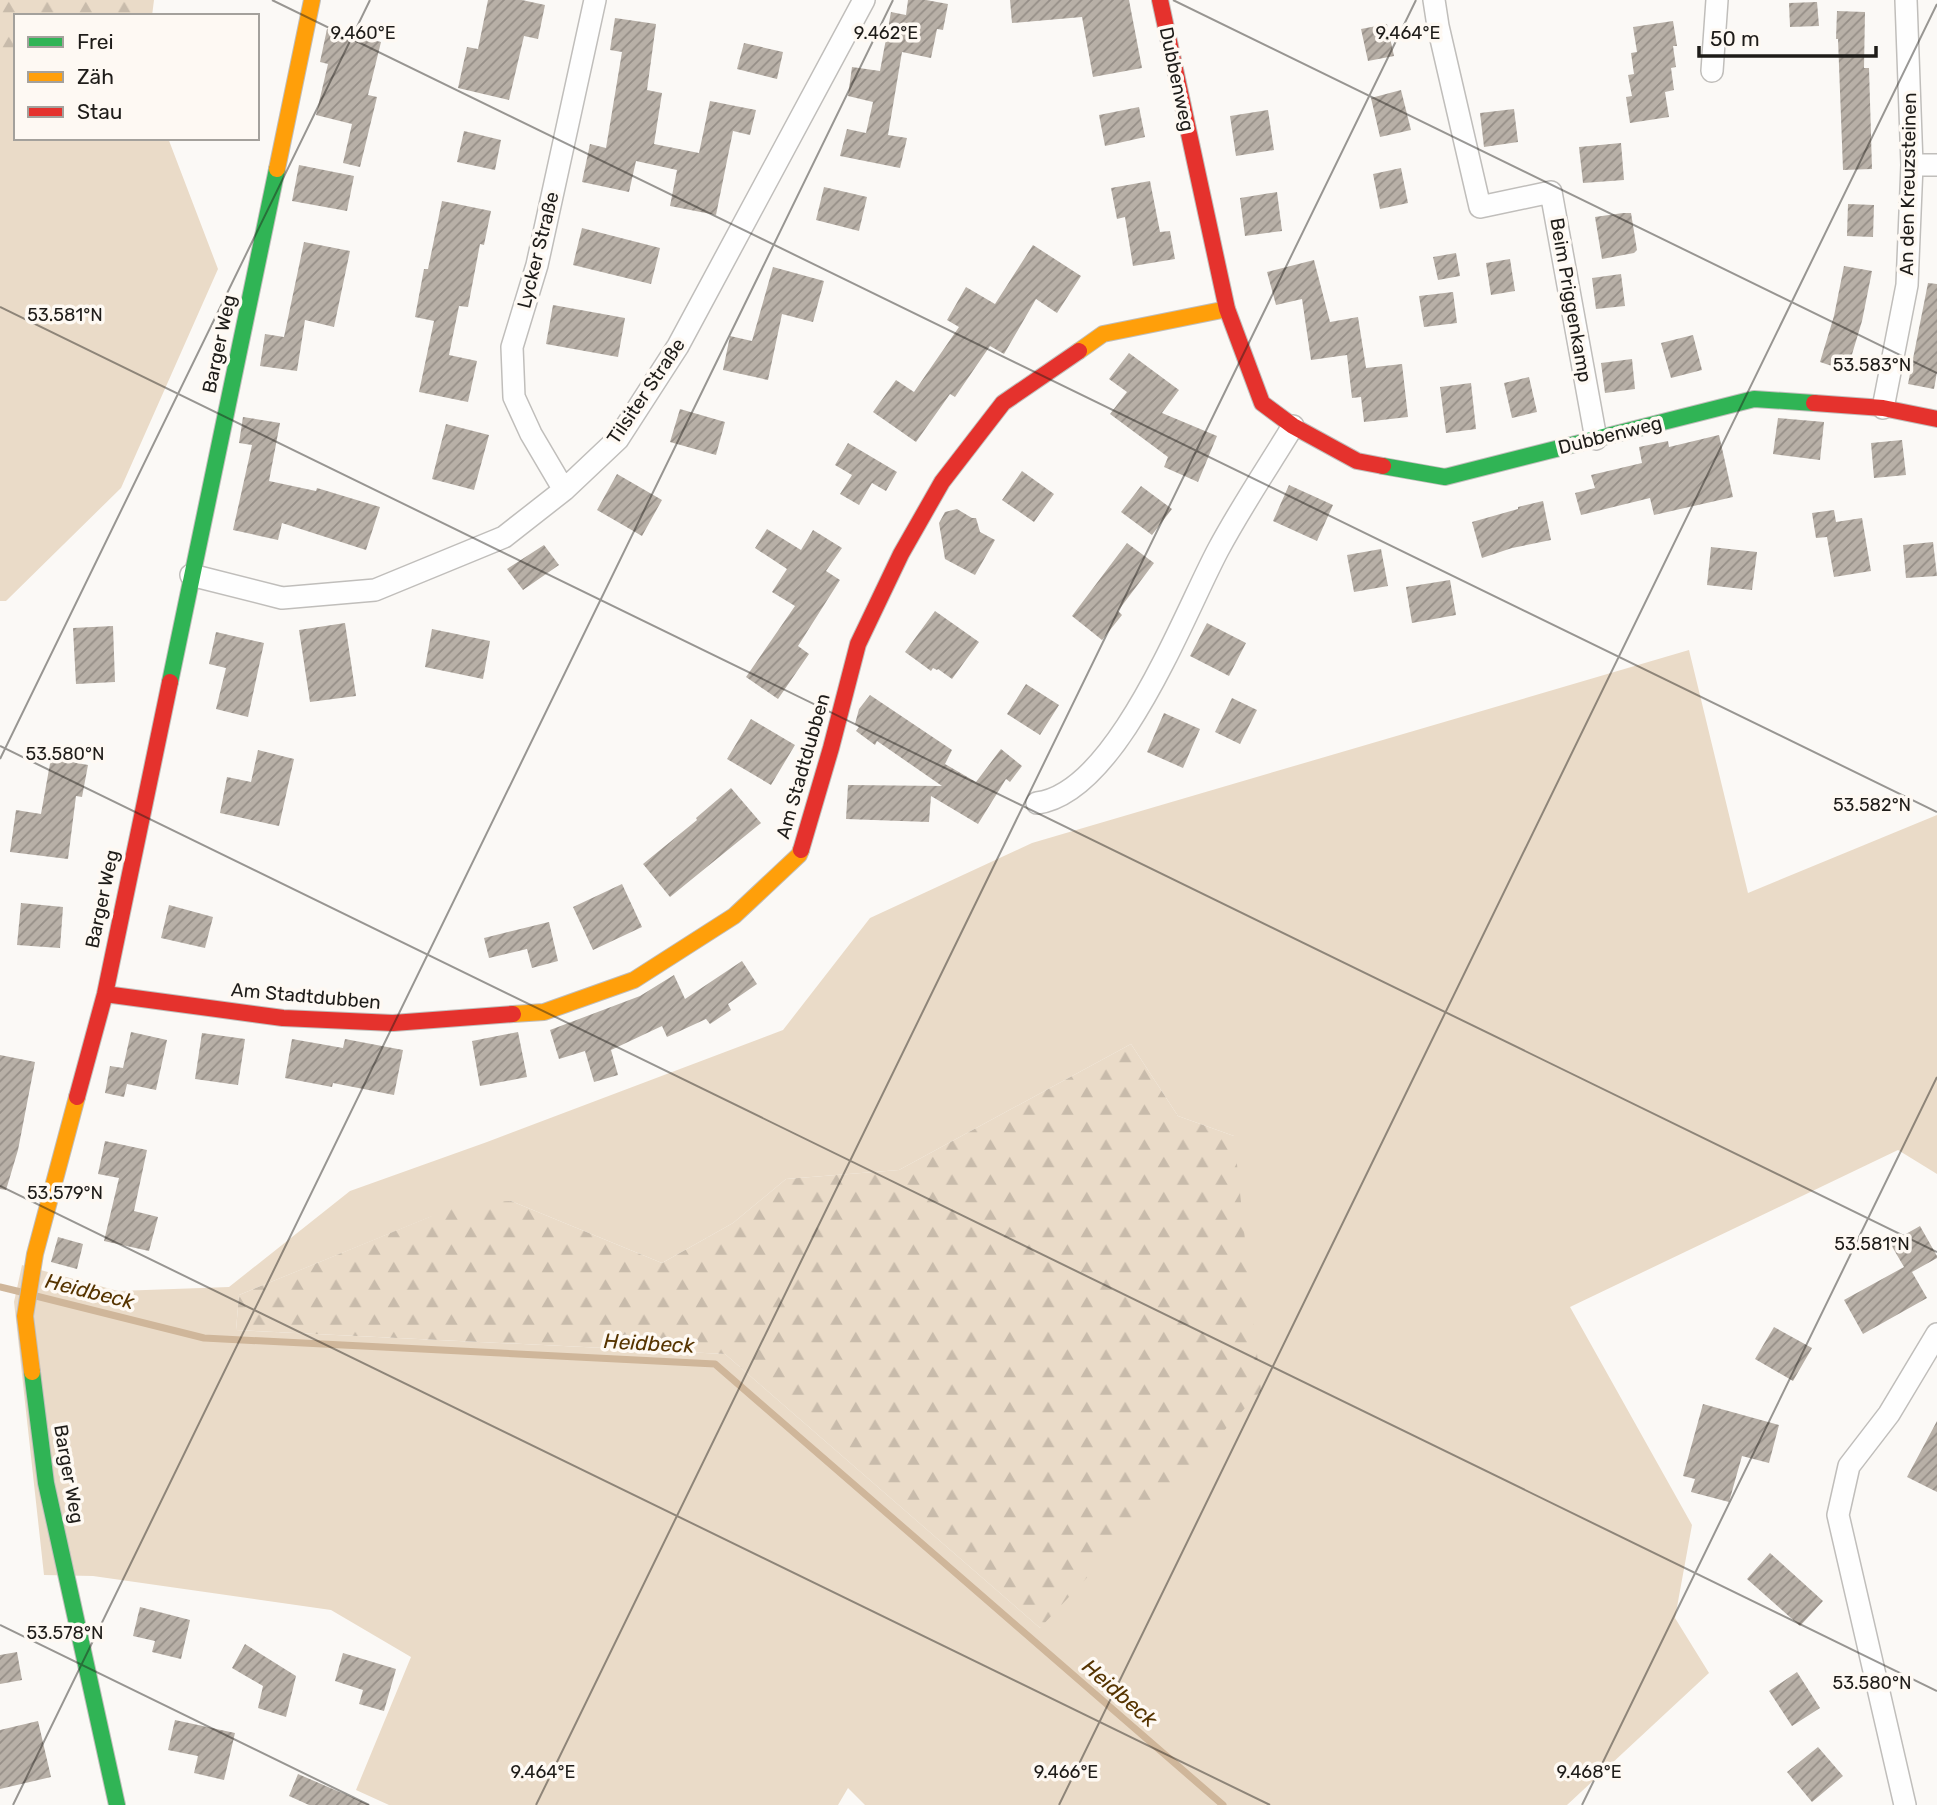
<svg xmlns="http://www.w3.org/2000/svg" width="1937" height="1805" viewBox="0 0 1937 1805" font-family="Rubik,sans-serif">
  <defs>
    <pattern id="forest-firs" width="22" height="20" patternUnits="userSpaceOnUse" patternTransform="scale(1.75)"><rect width="22" height="20" fill="#eadbc8"/><path d="M5 1l3.5 6h-7zM16 11l3.5 6h-7z" fill="#c8bbab"/></pattern>
    <pattern id="building-hatch" width="6" height="6" patternUnits="userSpaceOnUse" patternTransform="scale(1.75)"><rect width="6" height="6" fill="#b8b0a7"/><path d="M-1 1l2-2M0 6l6-6M5 7l2-2" fill="none" stroke="#958e87"/></pattern>
  </defs>
  <rect width="100%" height="100%" fill="#fbf9f6"/>
  <path fill="#eadbc8" fill-rule="evenodd" d="M0,63h16v75h152l50,131 -97,219 -115,113h-6z
    M1689,650l59,243 189,-78v359l-39,-24 -328,157 122,218 -17,93 34,55 -142,132h-702l-17,-17 -10,17h-449l-33,-15 55,-133 -80,-47 -238,-34 -49,-1 -30,-273 8,-37 96,26 111,-4 121,-96 137,-49 296,-112 87,-112 162,-75zM1131,1044l47,72 56,20 -194,492 -315,-274 -489,-24 3,-35 191,-78 81,-16 151,62 71,-40 53,-44 113,-9z"/>
  <path fill="url(#forest-firs)" d="M0,0h154l-2,16h-136v47h-16z
    M1131,1044l47,72 56,20 27,255 -221,237 -315,-274 -489,-24 3,-35 222,-91 50,-3 151,62 71,-40 53,-44 113,-9z"/>
  <g fill="none" stroke-linecap="round" stroke-linejoin="round">
    <path stroke="#cfb69a" stroke-width="7" d="M0,1287l21,5
      M36,1296l168,42 511,26 508,441"/>
  </g>
  <path fill="url(#building-hatch)" d="M488,0h34l23,5 -7,34 -14,-3 -15,64 -51,-12 9,-41 11,2z
    M908,0h18l22,4 -5,26 -6,-1 -6,29 -29,-6 -14,83 19,3 -7,30 -60,-12 7,-27 19,4 7,-31 -25,-6 4,-29 28,4 11,-59 15,3z
    M1010,0h119l13,68 -49,9 -11,-60 -70,6z
    M1817,2l2,24 -29,1 -1,-24z
    M1837,11l28,1 -1,56h5l3,101 -29,1 -5,-131h-2z
    M615,18l41,6 -9,66 15,3 -8,51 45,9 11,-52 46,9 -6,25 -17,-4 -17,84 -46,-9 7,-36 -41,-9 -7,31 -47,-10 8,-38 16,4 16,-96 -12,-2z
    M1673,21l4,25h-4l3,21 -5,1 3,22 -9,2 4,25 -39,6 -4,-26 6,-1 -4,-21 6,-1 -3,-21 6,-1 -4,-25z
    M1387,24l7,32 -26,5 -7,-32z
    M327,29l54,13 -13,53 9,2 -17,70 -17,-4 9,-39 -36,-9 12,-51 -8,-2z
    M744,43l39,9 -6,27 -40,-10z
    M1401,90l10,40 -31,7 -9,-39z
    M1139,107l6,30 -40,9 -6,-31z
    M1514,109l4,33 -34,5 -4,-34z
    M1268,110l6,40 -38,6 -6,-40z
    M464,131l37,9 -6,30 -38,-8z
    M1621,143l3,37 -41,3 -4,-36z
    M299,165l55,11 -7,35 -55,-10z
    M1401,168l7,35 -28,6 -7,-35z
    M1150,181l10,51 10,-1 5,28 -42,7 -8,-49 -8,2 -6,-31z
    M824,187l43,10 -8,34 -43,-11z
    M1277,192l5,39 -37,5 -5,-38z
    M442,201l49,10 -7,34 -4,-1 -12,63 -9,-1 -10,49 28,6 -9,41 -49,-10 15,-71 -19,-4 9,-48h4z
    M1848,204l26,1 -1,32 -26,-1z
    M1623,213h8l6,37 -3,3 -32,6 -7,-42z
    M582,228l78,20 -9,36 -78,-19z
    M304,242l46,9 -16,76 -29,-7 -8,51 -37,-5 5,-32 19,3z
    M1033,245l48,31 -24,37 -21,-14 -32,55 -14,-8 -35,51 -5,-3 -34,48 -43,-30 23,-32 18,12 45,-65 -12,-7 19,-33 29,17z
    M1456,253l4,23 -22,4 -5,-23z
    M1510,259l5,32 -24,4 -5,-32z
    M1314,260l16,62 28,-5 8,51 36,-4 6,53 -44,5 -3,-25 -9,1 -5,-43 -36,5 -9,-61 -26,6 -9,-33z
    M1844,266l28,5 -10,50 -15,50 -27,-9 14,-46z
    M773,267l51,14 -11,41 -31,-8 -14,66 -45,-10 7,-34 22,5z
    M1621,274l4,32 -29,3 -4,-31z
    M1928,283l9,1v88l-3,17 -26,-5z
    M1453,292l4,31 -33,4 -5,-31z
    M553,305l72,13 -7,39 -72,-13z
    M1693,335l9,35 -31,8 -10,-35z
    M1129,353l50,37 -17,23 55,23 -19,46 -34,-15 4,-10 -58,-43 17,-22 -18,-13z
    M1632,359l3,30 -30,4 -4,-30z
    M1529,377l8,35 -25,6 -8,-35z
    M1471,383l5,46 -30,4 -6,-46z
    M680,409l45,13 -9,33 -46,-13z
    M243,417l37,6 -11,58 47,10 1,-3 63,19 -14,43 -84,-27 -4,17 -45,-10 19,-85 -13,-2z
    M1778,418l46,4 -4,38 -47,-6z
    M446,424l43,11 -15,55 -42,-11z
    M1719,435l14,62 -79,18 -4,-17 -69,17 -6,-22 20,-5 -4,-13 51,-12 -3,-16 29,-6 1,6z
    M1902,440l4,35 -32,3 -3,-35z
    M848,443l49,29 -11,19 -14,-8 -13,22 -19,-11 12,-19 -17,-10z
    M1022,471l32,23 -20,28 -32,-22z
    M617,474l45,26 -20,36 -45,-26z
    M1289,485l44,20 -16,36 -44,-20z
    M1141,486l31,23 -20,26 -31,-23z
    M1543,501l8,39 -39,8 -30,10 -10,-36 46,-13v-2z
    M957,509l15,9h4l4,14 15,8 -20,35 -30,-16 -6,-36 6,-11z
    M1834,510l2,12 26,-4 9,53 -37,6 -7,-40 -11,1 -4,-25z
    M767,529l34,21 12,-20 29,18 -16,23 14,9 -42,66 11,8 -31,45 -32,-22 49,-71 -23,-14 15,-23 -32,-21z
    M1933,542l4,34 -31,2 -3,-33z
    M1127,543l27,20 -36,48 4,4 -20,25 -30,-24z
    M544,545l15,20 -36,25 -16,-21z
    M1711,547l46,5 -5,38 -45,-5z
    M1381,549l7,37 -34,6 -7,-37z
    M1450,580l6,35 -44,8 -6,-36z
    M935,611l44,31 -27,37 -14,-10 -1,1 -4,-2 -2,3 -26,-19z
    M345,623l11,73 -46,6 -11,-72z
    M1207,623l39,20 -17,33 -39,-20z
    M113,626l2,56 -39,2 -3,-56z
    M432,629l58,12 -7,38 -58,-12z
    M216,632l48,11 -16,74 -32,-8 10,-41 -17,-4z
    M1026,684l33,21 -19,30 -33,-21z
    M870,695l82,55 -7,14 31,18 25,-33 21,17 -12,16 -4,-3 -28,45 -47,-28 -2,26 -83,-3 2,-34 94,1 -65,-45 -2,4 -19,-14 3,-4 -4,-3 4,-15z
    M1232,698l25,12 -17,34 -25,-12z
    M1164,713l36,16 -17,39 -36,-16z
    M751,719l44,26 -24,40 -44,-26z
    M258,750l36,9 -15,67 -59,-13 7,-36 24,5z
    M51,758l37,7 -6,32 -6,-1 -8,63 -58,-7 6,-42 25,4z
    M731,788l30,35 -91,74 -27,-33 54,-44 -1,-2z
    M622,884l20,43 -49,23 -20,-43z
    M21,903l42,4 -3,41 -43,-3z
    M169,905l44,12 -8,31 -44,-10z
    M549,922l9,39 -26,7 -5,-19 -38,9 -5,-20z
    M742,961l15,23 -29,20 3,6 -21,14 -4,-5 -39,18 -5,-11 -51,24 7,25 -24,7 -9,-31 -26,8 -9,-29 90,-34 34,-21 11,24z
    M131,1032l36,8 -11,50 -29,-6 -3,13 -19,-4 5,-27 13,2z
    M518,1032l9,45 -47,9 -8,-45z
    M202,1033l43,6 -7,46 -43,-6z
    M292,1039l51,9 2,-9 58,11 -9,45 -61,-12 -1,4 -47,-9z
    M0,1055l35,7 -17,88 -12,40 -6,-1z
    M105,1141l42,9 -13,61 24,6 -9,34 -45,-10 15,-63 -21,-4z
    M1920,1226l17,30v2l-25,14 15,26 -64,36 -19,-34 60,-33 -14,-24z
    M58,1237l25,7 -6,25 -26,-7z
    M1774,1327l38,21 -19,33 -38,-22z
    M1703,1404l76,21 -10,38 -27,-7 -13,46 -38,-10 4,-13 -12,-3z
    M1937,1421v71l-30,-15z
    M1770,1553l53,48 -23,25 -53,-47z
    M140,1607l50,13 -9,39 -29,-7 3,-11 -22,-5z
    M245,1644l51,32 -10,41 -28,-9 5,-22 -31,-18z
    M17,1652l5,28 -22,4v-29z
    M343,1653l53,16 -12,42 -25,-7 4,-14 -28,-9z
    M1797,1672l23,36 -28,18 -23,-35z
    M175,1720l60,13 -11,47 -30,-7 4,-17 -30,-6z
    M38,1721l13,56 -51,12v-59z
    M1818,1747l25,29 -31,26 -25,-30z
    M298,1774l72,31h-61l-20,-9z"/>
  <g fill="none" stroke-linecap="round" stroke-linejoin="round">
    <defs>
      <path id="street" d="M1434,0l4,26 42,181 71,-15 45,247
        M1712,71l5,-71
        M1912,165h25
        M1883,408l24,-123 5,-120 -6,-165
        M564,490l-33,-56 -17,-37 -2,-50 25,-82 58,-265
        M191,575l91,23 93,-8 129,-53 60,-47 54,-51 60,-93 186,-346
        M1037,803c80,-10 146,-187 181,-253 23,-43 50,-83 75,-124
        M1905,1805l-67,-290 11,-49 40,-52 48,-80"/>
      <path id="fast" d="M1383,466l62,11 309,-78 60,4
        M170,682l107,-513
        M32,1372l14,111 71,322"/>
      <path id="slow" d="M277,169l35,-169
        M1079,351l24,-17 124,-25
        M513,1014l31,-2 90,-32 100,-64 65,-61 2,-5
        M32,1372l-7,-56 10,-62 42,-157"/>
      <path id="jam" d="M1160,0l67,309 35,94 31,23 64,35 26,5
        M1814,403l69,5 54,11
        M801,850l30,-102 27,-104 43,-90 41,-72 61,-79 76,-52
        M105,994l178,24 110,5 120,-9
        M77,1097l28,-103 65,-312"/>
    </defs>
    <use href="#street" stroke="#c0bebb" stroke-width="24"/>
    <use href="#fast" stroke="#c0bebb" stroke-width="18"/>
    <use href="#slow" stroke="#c0bebb" stroke-width="18"/>
    <use href="#jam" stroke="#c0bebb" stroke-width="18"/>
    <use href="#street" stroke="#fefefe" stroke-width="21"/>
    <use href="#fast" stroke="#30b455" stroke-width="16"/>
    <use href="#slow" stroke="#ff9f0a" stroke-width="16"/>
    <use href="#jam" stroke="#e5322d" stroke-width="16"/>
  </g>
  <path fill="none" stroke="#1e1c19" stroke-width="2" stroke-opacity="0.45" d="M272,0l1665,812M1173,0l764,373M0,307l1937,945M0,746l1937,945M0,759l370,-759M0,1186l1270,619M0,1625l369,180M13,1805l880,-1805M536,1805l880,-1805M1059,1805l878,-1801M1582,1805l355,-728"/>
  <g text-anchor="middle" dominant-baseline="central" stroke-width="7" stroke-linejoin="round" paint-order="stroke">
    <g font-size="19" fill="#1e1c19" stroke="#fef9f3">
      <text transform="translate(1177 79) rotate(78)">Dubbenweg</text>
      <text transform="translate(1908 184) rotate(-89)">An den Kreuzsteinen</text>
      <text transform="translate(538 250) rotate(-76)">Lycker Straße</text>
      <text transform="translate(1571 300) rotate(80)">Beim Priggenkamp</text>
      <text transform="translate(219 344) rotate(-78)">Barger Weg</text>
      <text transform="translate(646 391) rotate(-56)">Tilsiter Straße</text>
      <text transform="translate(1610 435) rotate(-14)">Dubbenweg</text>
      <text transform="translate(803 766) rotate(-74)">Am Stadtdubben</text>
      <text transform="translate(102 899) rotate(-78)">Barger Weg</text>
      <text transform="translate(306 996) rotate(5)">Am Stadtdubben</text>
      <text transform="translate(69 1474) rotate(80)">Barger Weg</text>
    </g>
    <g font-size="21" font-style="italic" fill="#563400" stroke="#fef9f3">
      <text transform="translate(90 1291) rotate(14)">Heidbeck</text>
      <text transform="translate(649 1343) rotate(3)">Heidbeck</text>
      <text transform="translate(1120 1693) rotate(41)">Heidbeck</text>
    </g>
  </g>
  <g font-size="18" text-anchor="middle" fill="#1e1c19" stroke="#fef9f3" stroke-width="7" stroke-linejoin="round" paint-order="stroke">
    <text x="363" y="39">9.460°E</text>
    <text x="886" y="39">9.462°E</text>
    <text x="1408" y="39">9.464°E</text>
    <text x="65" y="321">53.581°N</text>
    <text x="1872" y="371">53.583°N</text>
    <text x="65" y="760">53.580°N</text>
    <text x="1872" y="811">53.582°N</text>
    <text x="65" y="1199">53.579°N</text>
    <text x="1872" y="1250">53.581°N</text>
    <text x="65" y="1639">53.578°N</text>
    <text x="1872" y="1689">53.580°N</text>
    <text x="543" y="1778">9.464°E</text>
    <text x="1066" y="1778">9.466°E</text>
    <text x="1589" y="1778">9.468°E</text>
  </g>
  <rect x="14" y="14" width="245" height="126" fill="#fef9f3" stroke="#a4a19c" stroke-width="2"/>
  <rect x="28" y="37" width="35" height="10" fill="#30b455" stroke="#a4a19c" stroke-width="2"/>
  <text x="77" y="49" font-size="21" fill="#1e1c19">Frei</text>
  <rect x="28" y="72" width="35" height="10" fill="#ff9f0a" stroke="#a4a19c" stroke-width="2"/>
  <text x="77" y="84" font-size="21" fill="#1e1c19">Zäh</text>
  <rect x="28" y="107" width="35" height="10" fill="#e5322d" stroke="#a4a19c" stroke-width="2"/>
  <text x="77" y="119" font-size="21" fill="#1e1c19">Stau</text>
  <path d="M1699 46v10h177v-10" fill="none" stroke="#1e1c19" stroke-width="3.5"/>
  <text x="1710" y="46" font-size="21" fill="#1e1c19" stroke="#fef9f3" stroke-width="5" paint-order="stroke">50 m</text>
</svg>
